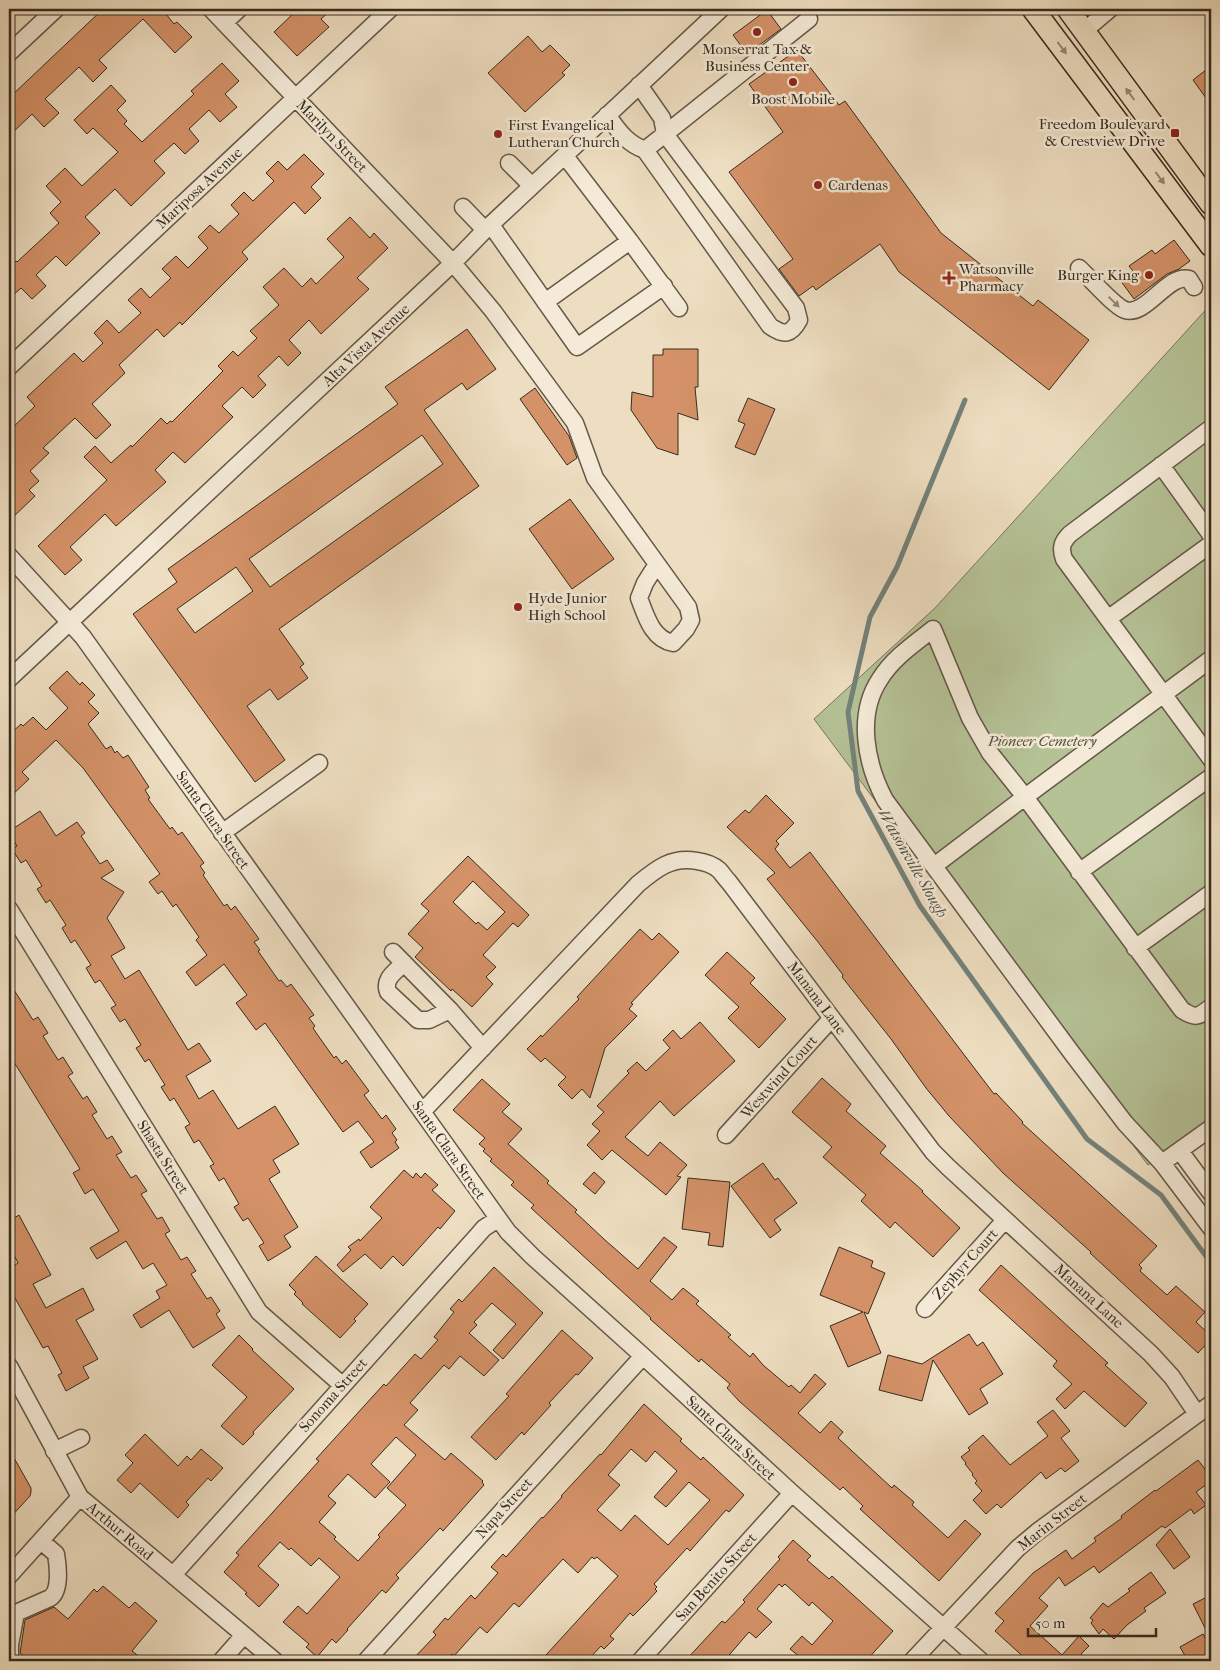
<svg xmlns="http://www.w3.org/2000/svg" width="1220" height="1670" viewBox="0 0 1220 1670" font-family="'IM FELL French Canon',serif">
  <rect width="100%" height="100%" fill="#eedec1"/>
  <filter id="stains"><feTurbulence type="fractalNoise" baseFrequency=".004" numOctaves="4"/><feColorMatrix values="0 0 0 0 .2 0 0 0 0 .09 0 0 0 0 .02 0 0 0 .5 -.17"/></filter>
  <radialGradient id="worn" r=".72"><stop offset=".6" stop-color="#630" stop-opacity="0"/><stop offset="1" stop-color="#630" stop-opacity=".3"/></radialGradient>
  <path fill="#b5c296" stroke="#76775a" d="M1211,304v814l-63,47 -334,-446 121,-111z"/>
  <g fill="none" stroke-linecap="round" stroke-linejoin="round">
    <path stroke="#73827b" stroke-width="5" d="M965,400l-68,167 -27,50 -22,95 10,79 62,115 167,233 74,56 50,68"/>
  </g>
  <path fill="#d59268" stroke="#362c1f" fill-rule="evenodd" d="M103,9h59l12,15 3,-2 15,15 -17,16 -32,-34 -44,41 8,8 -14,14 -14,-15 -34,32 14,14 -15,14 -12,-13 -23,22v-38z
    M298,9h34l-11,10 8,8 -32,29 -23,-24z
    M767,10l14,19 -34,25 -14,-19z
    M528,36l14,16 8,-7 20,20 -8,8 3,2 -40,37 -37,-39z
    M797,50l42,55 6,-4 96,132 92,73 5,-6 51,40 -40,50 -150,-118 -19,-28 -64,46 -3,-4 -14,10 -20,-27 14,-10 -64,-87 54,-40 -34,-48z
    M222,63l17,18 -14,13 12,13 -17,15 -11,-12 -20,19 10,12 -14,13 -11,-11 -20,18 11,12 -34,33 -16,-17 -30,28 15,16 -34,33 -10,-10 -20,19 10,11 -14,13 -11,-11 -12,11v-31l7,-7 1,1 42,-39 -9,-10 11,-11 -15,-16 19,-18 17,18 36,-34 -25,-24 -6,6 -13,-14 37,-35 15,16 -9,9 10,11 -3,3 18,18 52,-48 -3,-3z
    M1211,66v39l-18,-25z
    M304,154l20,20 -13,13 10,11 -16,16 -11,-12 -52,50 6,7 -66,66 -2,-3 -16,15 -7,-8 -38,36 6,8 -33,31 19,21 -15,14 -21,-21 -32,30 6,5 -19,18 9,10 -10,9 6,6 -26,25v-90l26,-25 -8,-9 47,-44 9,9 20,-19 -9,-10 13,-13 12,13 22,-20 -13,-13 13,-12 9,10 21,-20 -9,-9 14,-13 12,12 20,-20 -10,-11 12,-12 9,8 20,-19 -8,-9 13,-13 9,9 21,-20 -8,-8 12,-12 9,9z
    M350,217l20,21 4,-5 14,15 -31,30 12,11 -48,45 -12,-14 -20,20 12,13 -13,13 -9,-10 -21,20 8,9 -13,13 -11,-11 -20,19 11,11 -48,46 -12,-11 -18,18 11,12 -50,44 -11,-12 -35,33 12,13 -17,15 -27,-29 69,-66 -23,-23 11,-11 16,17 20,-18 1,2 29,-29 6,6 3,-3 2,1 51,-51 -5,-5 15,-15 5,5 19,-18 -7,-7 29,-26 -16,-18 21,-19 18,19 9,-9 5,6 28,-27 -17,-18z
    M1174,240l16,21 -11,8 -12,5 -33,25 -14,-19 13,-9 -4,-5 23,-16 3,4z
    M467,329l29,40 -29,21 -5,-7 -38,27 55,76 -200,143 25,35 -4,3 8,11 -30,22 -8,-11 -23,17 38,54 -30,22 -122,-168 44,-32 -9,-13 230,-165 -13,-17zM422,435l21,29 -173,123 -21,-28zM236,567l17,24 -58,42 -18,-24z
    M663,349h35v38h-3l3,33 -20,-7v42l-21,-7 -26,-38 1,-18 21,5v-42h10z
    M535,388l34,48 8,22 -10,7 -47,-66z
    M748,398l27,11 -20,46 -20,-8 10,-23 -7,-3z
    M570,499l44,60 -42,30 -43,-60z
    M67,671l13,14 2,-3 13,13 -7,7 11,11 -11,11 18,25 5,-3 4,7 2,-2 6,7 5,-3 21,32 -4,3 5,8 -2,1 22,30 2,-2 6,8 4,-3 22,31 -4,3 5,7 -2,2 21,31 3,-2 4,6 4,-4 24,33 -5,3 6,8 -2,1 21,30 2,-1 6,7 4,-3 23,31 -5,3 6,8 -2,2 4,6 17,24 2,-2 6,8 4,-4 23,31 -5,4 18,24 4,-4 10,14 -4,4 5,7 -2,2 4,6 -28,20 -11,-16 14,-10 -16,-21 -15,11 -78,-109 -9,7 -20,-27 11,-8 -23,-31 -28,22 -10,-14 21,-17 -11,-15 3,-3 -23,-33 -3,3 -11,-16 -4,3 -9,-12 11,-8 -77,-106 -27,-28 -34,32 7,7 -20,19v-63l12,-11 2,2 10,-9 13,13 22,-22 -19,-20z
    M766,795l28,28 -18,18 3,3 -4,5 15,19 20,-16 184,242 2,-1 27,29 -1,1 135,123 -18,19 3,3 -2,3 27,24 9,-9 29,26 -9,10 15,14v3l-13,14 -108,-100 1,-1 -88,-79 -54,-57 -23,-28 -35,-49 -49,-62 1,-2 -25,-33 -51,-63 8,-6 -48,-46 18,-17 4,3z
    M40,811l16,25 21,-14 8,11 -4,3 19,28 7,-4 7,10 -13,8 23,14 -17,26 18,30 -14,8 14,23 14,-9 49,80 11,-7 12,18 -25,15 13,23 14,-9 25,39 37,-23 24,38 -26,16 7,12 -11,7 29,48 -14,9 7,11 -23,14 -9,-15 5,-3 -16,-25 -5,3 -9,-14 5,-3 -15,-26 -5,3 -9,-15 4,-2 -15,-24 -5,3 -9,-16 5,-3 -16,-26 -4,3 -9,-14 4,-2 -16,-26 -4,3 -9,-14 5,-3 -16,-26 -5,3 -9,-14 5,-3 -16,-25 -5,3 -9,-15 5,-3 -16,-25 -4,3 -9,-15 4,-3 -16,-25 -4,3 -9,-14 5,-3 -16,-26 -5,3 -9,-14 5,-3 -5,-8 3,-2 -4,-6z
    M468,856l61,59 -11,12 -5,-4 -30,32 13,12 -10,10 7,7 -21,23 -20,-18 -1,2 -36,-34 8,-9 -15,-14 21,-23 -8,-7zM473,881l32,31 -18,18 -9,-8 -2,2 -23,-22z
    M640,929l12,11 7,-7 20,19 -48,51 2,1 -4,5 8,7 -32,32 -15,50 -8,-9 -10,10 -14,-14 8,-8 -21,-19 -4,4 -14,-13 14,-14 1,2 37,-38 -2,-2z
    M727,952l28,26 -5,5 36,36 -27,29 -31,-30 11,-11 -34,-32z
    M9,982l24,38 5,-3 10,16 -5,3 15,24 5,-3 10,16 -5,3 15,23 4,-3 10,16 -5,3 15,24 5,-3 10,16 -6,3 15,23 5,-3 11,16 -6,3 16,25 5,-2 8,14 -5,3 16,26 6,-3 9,14 -5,3 16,25 4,-2 9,14 -4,3 9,14 -32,20 -24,-38 -28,18 -8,-13 27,-17 -4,-7 11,-6 -14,-22 -10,6 -17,-28 -29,18 -7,-11 29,-17 -26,-42 -8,5 -12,-21 7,-4 -6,-10 -65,-105z
    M700,1022l35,39 -61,55 -14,-15 -35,36 23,19 12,-14 27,23 -10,11 4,1 -15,18 -54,-45 -10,10 -15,-15 13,-14 -8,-7 12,-12 -7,-6 32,-33 -2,-2 10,-9 9,9 24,-23 -7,-8 10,-10 8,9z
    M822,1078l29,26 -5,7 40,35 -6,7 43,38 -1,1 38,36 -27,29 -38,-35 -5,6 -29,-27 5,-6 -43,-38 9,-10 -40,-35z
    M482,1079l28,25 -8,8 20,17 -14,15 41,37 -2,2 30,27 -2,2 30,28 33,29 26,-32 13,10 -27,34 22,19 11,-12 16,13 -3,3 35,31 -3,2 22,20 3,-4 10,12 26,22 2,-2 9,8 15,-19 11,10 -28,29 22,20 11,-12 12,11 -5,6 54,50 2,-3 20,17 -2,3 36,33 17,-18 16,14 -42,47 -79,-72 3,-3 -20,-19 -3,3 -101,-89 -12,-13 3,-4 -29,-25 -2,3 -49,-43 1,-1 -120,-110 3,-3 -23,-20 3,-3 -24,-21 2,-2 -9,-8 2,-2 -6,-5 6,-6 -32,-28z
    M763,1163l12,17 3,-2 19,25 -23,17 7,10 -11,8 -39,-52z
    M404,1170l9,8 3,-5 5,5 4,-5 13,12 -6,5 23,21 -15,18 -2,-2 -35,39 -10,-10 -12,13 -16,-15 -22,18 -6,-7 14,-15 -3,-3 11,-8 1,2 22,-23 -12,-11z
    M594,1172l11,10 -10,12 -12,-10z
    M688,1178l42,4 -7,65 -15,-2 2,-12 -28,-4z
    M19,1215l32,60 -18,9 13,24 37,-20 11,22 -18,10 22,39 -15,8 6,11 -23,13 -8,-16 4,-2 -14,-27 -5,2 -32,-57 4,-2 -6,-12v-8l9,-6 -9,-18v-24z
    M839,1247l34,14 -2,6 14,6 -17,41 -4,-2 17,41 -33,14 -18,-41 33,-14 -43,-17z
    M316,1256l52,48 -14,15 2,2 -16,17 -38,-34 1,-1 -9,-9 2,-2 -7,-7z
    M1001,1265l107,98 -3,2 42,38 -22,24 -41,-36 -19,18 -9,-10 16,-15 -19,-18 4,-5 -78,-71z
    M494,1267l49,46 -40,46 -10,-9 23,-26 -24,-21 -18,19 3,3 -8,8 30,27 -15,16 -24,-20 -11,13 -5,-4 -34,38 8,7 -14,15 41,35 6,-7 32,28 -1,1 2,3 -41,46 -3,-3 -26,28 -18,19 3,3 -13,15 -4,-3 -35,39 1,1 -12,13 -4,-4 -15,18 -11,-10 3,-3 -26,-22 15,-16 9,8 33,-37 -21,-19 -8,8 -20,-18 -2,2 -9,-8 -22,24 21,19 -20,22 -14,-13 2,-1 -23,-21 15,-17 -3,-2 83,-92 -3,-2 68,-75 2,2 29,-32 6,5 17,-19 -4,-3 20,-25 -4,-3 9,-10 3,3zM396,1437l20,18 -29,33 19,17 -28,30 2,2 -22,24 -24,-22 2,-2 -17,-15 17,-19 -8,-7 20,-22 27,24 15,-16 -19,-18z
    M562,1330l31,28 -15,17 -2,-1 -27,29 2,2 -27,30 -2,-3 -26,28 -25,-23 38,-41 -3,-2z
    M969,1334l8,12 6,-4 20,32 -23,15 8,14 -19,12 -36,-55 -11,41 -43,-11 9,-35 34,9z
    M239,1335l14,14 -1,1 42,39 -41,43 1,2 -11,11 -22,-19 26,-29 -35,-32z
    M644,1404l38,35 -2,2 21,19 2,-3 41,38 -15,17 -3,-2 -36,41 -3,-3 -33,36 3,3 -2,2 2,2 -10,11 -14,14 -3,-3 -20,23 4,3 -10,10 -3,-3 -14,15h-34l-7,-6 72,-79 -21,-19 -3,2 -2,-2 -14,16 -15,-14 -44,48 -5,-4 -27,30 -7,-6 -26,29 -2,-2 -7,7h-34l25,-26 -3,-3 12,-14 3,2 23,-25 4,4 23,-26 -7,-6 12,-13 3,3 36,-40 1,1 19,-21 -1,-1 39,-42 1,1zM631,1449l15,13 9,-11 22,20 -23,26 12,10 23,-25 21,18 -42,45 -33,-30 -14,16 -24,-21 23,-25 -12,-10z
    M1053,1410l17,21 -9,7 18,23 -14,11 -4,-4 -15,11 -5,-7 -40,36 -4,-4 -11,10 -13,-14 9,-9 -7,-8 2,-2 -5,-6 1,-1 -8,-10 1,-1 -5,-6 9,-7 -2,-2 15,-13 27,30 38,-29 -11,-14z
    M145,1434l33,32 9,-10 4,4 10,-11 22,19 -12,13 -3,-3 -22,24 3,3 -11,13 -38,-35 -9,10 -14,-13 16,-17 -8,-8z
    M9,1449l22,39v4l-1,4 -21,23z
    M1198,1460l13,17v4l-15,11 10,13 -12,9 -3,-5 -26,19 -3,-2 -63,47 -5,-7 -29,20 -6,-9 -20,21 9,8 -18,20 32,29 17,-19 10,10 -8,8 8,7h-61l-33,-30 9,-10 -9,-8 38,-40 33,-23 6,9 24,-18 -2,-3 28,-20 -1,-2 34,-26 1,1z
    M1170,1529l20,28 -16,12 -18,-24z
    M793,1540l18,16 -4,4 22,19 3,-3 61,55 -27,30h-61l-15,-12 12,-13 10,9 21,-24 -21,-19 -3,4 -24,-22 -3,3 -3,-3 -22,25 15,13 -16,16 -7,-6 -25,29h-39l37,-40 3,2 20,-21 -2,-2 37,-41 -2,-2z
    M1151,1572l15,21 -22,15 2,3 -19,14 -13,14 -11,-10 -4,5 -8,-11 2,-3 -3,-2 13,-15 5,4 22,-16 -2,-2z
    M103,1586l26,22 6,-6 22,19 -25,30 13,10h-115l-10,-8 5,-33 29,-13 14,12 26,-30 3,3z
    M1211,1595v45l-18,-36z
    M1203,1634l8,15v12h-23l-8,-14z"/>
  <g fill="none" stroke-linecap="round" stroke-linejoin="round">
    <defs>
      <path id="minor" d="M211,9l242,254 40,48 82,112 20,55 93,129 3,13 -5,9 -13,14c-21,-4 -27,-27 -34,-45l6,-15 12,-19
        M224,23l15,-14
        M1084,31l26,-22
        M9,53l47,-44
        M607,115c12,16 19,28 38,35l20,-16 -3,-16 -23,-33
        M645,150l125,176c14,10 21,9 29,-6l-3,-12 -131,-174 144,-115
        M565,156l65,85
        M509,163l23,23
        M463,207l22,23
        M491,225l86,122 87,-61
        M1079,268c10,9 35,38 46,42 21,7 43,-37 64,-31l5,8
        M545,302l85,-61 49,67
        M9,367l381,-358
        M1211,428l-141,106c-8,8 -10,14 -6,25l147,200
        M1161,465l50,70
        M9,556l74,81 425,595 25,25 110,99 149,137 189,168
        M1109,618l102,-74
        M9,679l444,-416 32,-33 236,-221
        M222,833l97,-70
        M934,866l91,-69 186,-138
        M1079,872l132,-95
        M9,909l250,403 83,73
        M1135,948l76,-55
        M393,952l57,58 33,38
        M404,963c-9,9 -21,16 -16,29l30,28h11l21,-10
        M1211,1007c-13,10 -15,12 -29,3l-157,-213 -35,-44 -20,-35 -37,-89c-19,15 -40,29 -53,50 -24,36 -14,85 5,121l186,252 54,71 37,40 49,65
        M422,1112l216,-228c18,-15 34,-28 59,-23 8,1 16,4 22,9 3,3 6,8 10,12l204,270 15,15 203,187 21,23 25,37
        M726,1135l106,-117
        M1180,1151l31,42
        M1162,1163l49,-35
        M925,1309l80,-89
        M9,1366l71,131 195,164
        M54,1451l27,-13
        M173,1575l304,-339 7,-8 14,-9
        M9,1576l71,-79
        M222,1660l22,-25
        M10,1661v-16l6,-32 34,-15c11,-7 8,-32 6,-44l-15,-13
        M366,1661l277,-305
        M640,1661l152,-168
        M912,1661l106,-113 19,-16 174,-128"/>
      <path id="major" d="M1033,9l178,237
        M1068,9l143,195"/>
    </defs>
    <use href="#minor" stroke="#645848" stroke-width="19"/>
    <use href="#major" stroke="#362c1f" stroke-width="24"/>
    <use href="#minor" stroke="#f4ead7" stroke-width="16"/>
    <use href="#major" stroke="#eedec1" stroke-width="21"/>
  </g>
  <defs><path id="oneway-solid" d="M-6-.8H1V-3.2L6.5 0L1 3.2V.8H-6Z" transform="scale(1.25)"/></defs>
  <g fill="#928570">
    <use href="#oneway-solid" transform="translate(1062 48) rotate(53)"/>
    <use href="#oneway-solid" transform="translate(1130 94) rotate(-126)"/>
    <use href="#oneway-solid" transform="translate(1160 178) rotate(53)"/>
  </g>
  <use fill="#958b7b" href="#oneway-solid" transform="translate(1114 302) rotate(44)"/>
  <g fill="#8f2418" stroke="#f4ead7" stroke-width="2">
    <circle cx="757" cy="32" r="5"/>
    <circle cx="793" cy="82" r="5"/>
    <rect x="1170" y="128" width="10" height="10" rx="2.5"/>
    <circle cx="498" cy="134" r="5"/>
    <circle cx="818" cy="185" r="5"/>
    <circle cx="1149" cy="275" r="5"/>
    <path d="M946.5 270.5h5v5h5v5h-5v5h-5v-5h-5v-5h5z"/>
    <circle cx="518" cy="607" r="5"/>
  </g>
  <g text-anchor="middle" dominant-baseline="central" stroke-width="5" stroke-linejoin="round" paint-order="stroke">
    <g font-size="15" fill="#362c1f" stroke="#f4ead7" text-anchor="start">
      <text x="757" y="49" text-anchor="middle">Monserrat Tax &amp;<tspan x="757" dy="17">Business Center</tspan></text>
      <text x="793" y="99" text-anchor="middle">Boost Mobile</text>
      <text x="1165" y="124" text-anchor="end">Freedom Boulevard<tspan x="1165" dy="17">&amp; Crestview Drive</tspan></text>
      <text x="508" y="125">First Evangelical<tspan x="508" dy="17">Lutheran Church</tspan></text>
      <text x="828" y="185">Cardenas</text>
      <text x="959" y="269">Watsonville<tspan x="959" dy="17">Pharmacy</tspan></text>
      <text x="1139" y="275" text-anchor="end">Burger King</text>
      <text x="528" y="598">Hyde Junior<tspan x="528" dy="17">High School</tspan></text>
    </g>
    <g font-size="15" fill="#362c1f" stroke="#f4ead7">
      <text transform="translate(332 136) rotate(46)">Marilyn Street</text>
      <text transform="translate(199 188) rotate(-43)">Mariposa Avenue</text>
      <text transform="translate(366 345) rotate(-43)">Alta Vista Avenue</text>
      <text transform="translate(213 820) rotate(55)">Santa Clara Street</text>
      <text transform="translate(817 998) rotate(53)">Manana Lane</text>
      <text transform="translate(779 1077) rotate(-48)">Westwind Court</text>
      <text transform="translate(449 1150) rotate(55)">Santa Clara Street</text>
      <text transform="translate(163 1157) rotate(58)">Shasta Street</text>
      <text transform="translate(965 1264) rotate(-48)">Zephyr Court</text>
      <text transform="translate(1089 1296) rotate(42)">Manana Lane</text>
      <text transform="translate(333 1395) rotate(-48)">Sonoma Street</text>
      <text transform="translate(731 1438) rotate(43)">Santa Clara Street</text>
      <text transform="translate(504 1508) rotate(-48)">Napa Street</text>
      <text transform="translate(1052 1522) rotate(-38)">Marin Street</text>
      <text transform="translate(120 1531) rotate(40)">Arthur Road</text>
      <text transform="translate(716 1577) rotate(-48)">San Benito Street</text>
    </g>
    <g font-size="15" font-style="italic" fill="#56523d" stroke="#f4ead7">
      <text x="1042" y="741">Pioneer Cemetery</text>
    </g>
    <g font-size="16" font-style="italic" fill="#4f5046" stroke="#f4ead7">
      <text transform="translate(913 863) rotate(60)">Watsonville Slough</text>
    </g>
  </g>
  <rect width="1220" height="1670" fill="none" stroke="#eedec1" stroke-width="30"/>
  <rect x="10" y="10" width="1200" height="1650" fill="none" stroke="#362c1f" stroke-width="2.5"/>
  <rect x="15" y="15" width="1190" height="1640" fill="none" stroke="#362c1f"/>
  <path d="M1028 1628v8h128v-8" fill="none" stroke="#362c1f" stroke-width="2.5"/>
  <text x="1035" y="1628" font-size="15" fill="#362c1f" stroke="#f4ead7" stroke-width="4" paint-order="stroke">50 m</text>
  <rect width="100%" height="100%" filter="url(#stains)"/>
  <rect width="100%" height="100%" fill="url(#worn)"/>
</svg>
